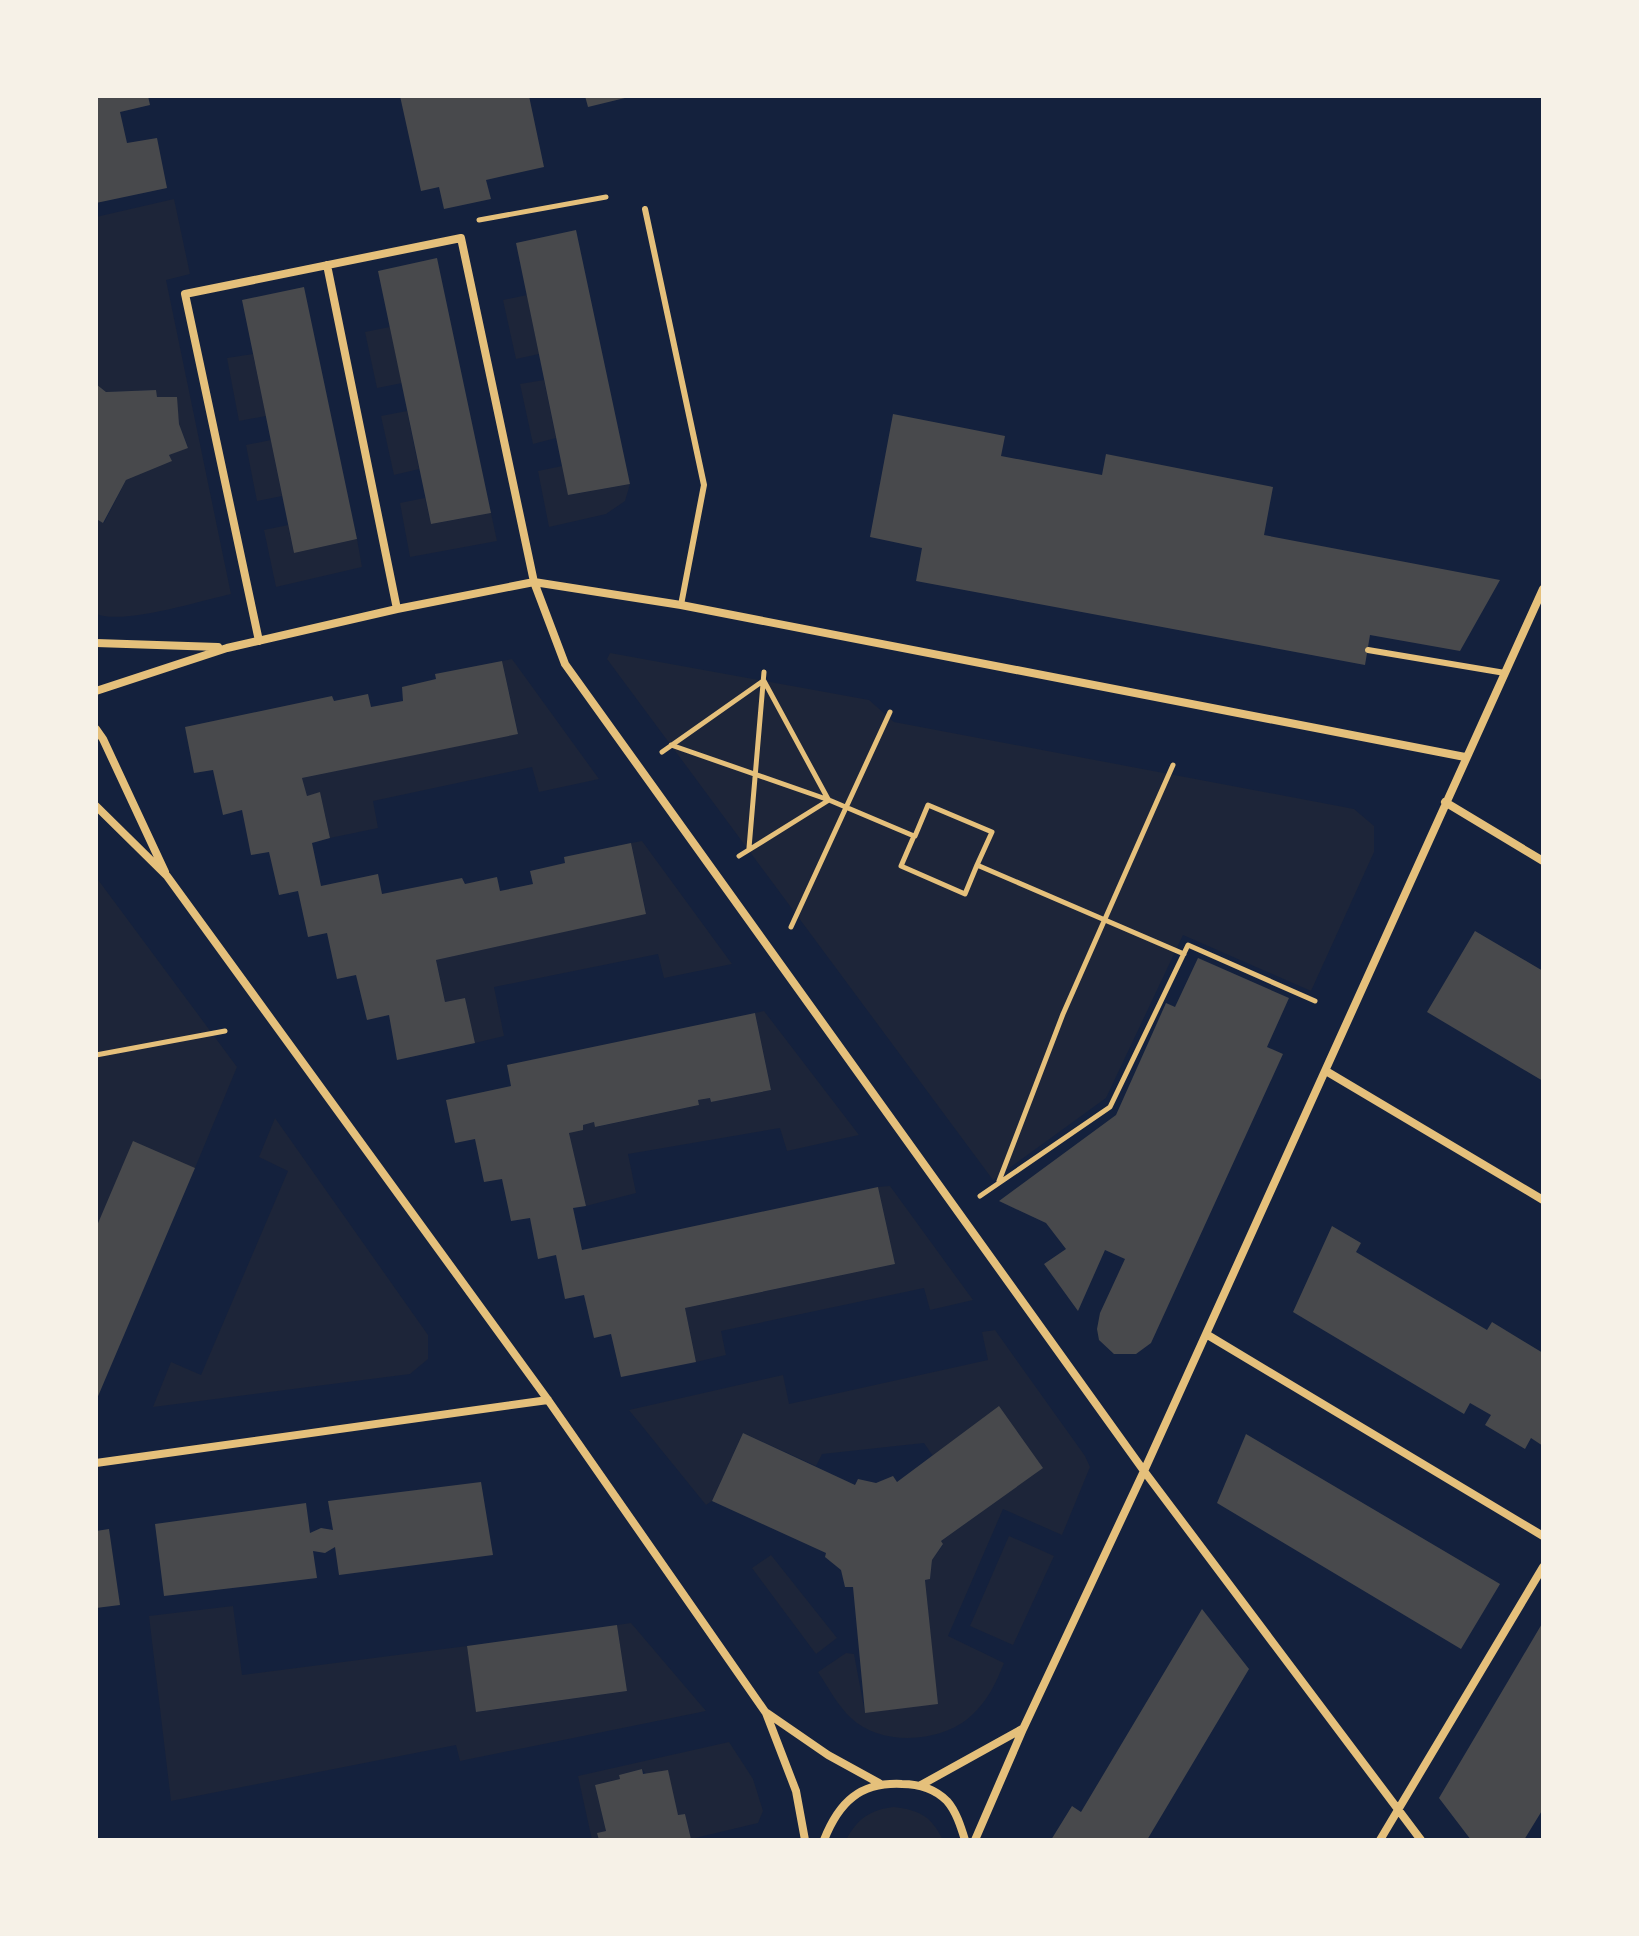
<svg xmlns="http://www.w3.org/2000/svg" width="1639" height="1936" viewBox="0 0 1639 1936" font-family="Spectral,serif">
  <rect width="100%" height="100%" fill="#14213d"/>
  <path fill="#1d2539" d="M174,199l16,75 -24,6 65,314c-32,7 -106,31 -135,20v-90l2,-4 6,3 22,-43 45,-19 -2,-6 19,-8 -9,-23 -3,-27h-19l-2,-7 -49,2 -10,-8v-167z
    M527,295l12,59 -23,5 -13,-59z
    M390,327l12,56 -25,5 -12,-56z
    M253,354l13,62 -27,5 -12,-63z
    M544,380l12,58 -23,6 -13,-60z
    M407,411l12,58 -25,6 -13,-59z
    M271,440l11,56 -25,5 -11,-56z
    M562,466l7,29 61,-11 -5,17 -19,13 -57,13 -11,-56z
    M425,498l6,26 60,-11 6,28 -87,16 -10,-54z
    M288,525l6,28 63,-14 5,28 -86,20 -12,-57z
    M610,653l259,47 25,22 460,87 20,17v26l-63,139 -128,-56 -77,163 -113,82 -386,-521z
    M512,659l87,120 -60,13 -7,-25 -159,34 5,27 -48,10 -10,-45 -13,3 -5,-18 216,-45 -16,-72z
    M642,841l90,123 -68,14 -6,-24 -164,33 10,49 -29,7 -10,-45 -20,4 -9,-42 210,-47 -15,-70z
    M96,877l141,190 -42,101 -99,60z
    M764,1011l95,124 -72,16 -7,-23 -152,26 8,39 -50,13 -17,-73 14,-8 11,-3 2,5 103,-22 -1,-5 12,-2 1,4 60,-12 -16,-77z
    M275,1118l153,217v24l-18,15 -257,33 18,-45 30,13 87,-204 -29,-14z
    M890,1186l83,114 -43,10 -6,-22 -203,43 5,24 -30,7 -11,-54 210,-44 -17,-77z
    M995,1330l90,126 5,11 -28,68 -59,-26 -55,127 56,27c-8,20 -16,37 -32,52 -29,28 -91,32 -121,3 -13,-12 -23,-31 -33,-46l28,-19 8,1 11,59 72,-10 -12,-123 5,-1 2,-19 11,-15 -2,-4 101,-73 -109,-12 -9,-13 -102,11 -6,12 -73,-33 -31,68 -6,4 -77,-95 154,-35 6,29 199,-44 -6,-28z
    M1009,1536l45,20 -41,89 -43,-19z
    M771,1555l66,83 -21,16 -64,-86z
    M233,1606l9,69 225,-29 10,66 150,-21 -10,-66 14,-2 75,88 -246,50 -4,-16 -285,56 -22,-185z
    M729,1742l24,37 10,32 -5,12 -67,16 -6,-25 -7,1 -36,-46 -23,6 1,4 -25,6 11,46 -8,2 1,7h-7l-14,-64z
    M893,1807c27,3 38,9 50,33h-97c11,-21 24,-30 47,-33z"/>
  <path fill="#48494c" d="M96,96h52l2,9 -30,7 7,31 30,-5 10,50 -71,15z
    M400,96h129l15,71 -58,13 5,19 -47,10 -5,-22 -18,4z
    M585,96h44v1l-41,10z
    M576,230l54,254 -62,11 -52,-252z
    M437,258l54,255 -60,11 -53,-253z
    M304,287l53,252 -63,14 -52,-253z
    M96,384l10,8 50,-2 1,7h20l2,27 9,24 -19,7 3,6 -46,19 -23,43 -5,-3 -2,4z
    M893,414l112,22 -4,20 101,19 4,-21 167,33 -9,48 236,45 -40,71 -90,-16 -5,30 -449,-84 6,-33 -52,-11z
    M502,661l16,73 -216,44 5,18 13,-4 10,46 -18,5 9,43 57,-12 4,20 80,-16 3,6 32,-7 3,14 33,-7 -3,-13 35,-8 -1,-6 67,-14 15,71 -210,46 9,42 20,-4 10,45 -78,17 -8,-45 -22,5 -11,-45 -19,4 -10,-46 -19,4 -10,-46 -19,4 -10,-43 -18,3 -9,-45 -19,5 -10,-45 -19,3 -9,-46 147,-31 2,5 34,-7 3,13 32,-6 -1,-14 34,-8 -1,-5z
    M1475,931l68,40v110l-116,-69z
    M1198,958l91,40 -22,49 16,7 -132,289 -15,11h-22l-15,-14 -2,-11 3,-16 25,-54 -20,-9 -27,61 -34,-47 22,-15 -20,-26 -47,-22 117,-86 50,-112 9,4z
    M755,1013l16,77 -60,12 -1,-4 -12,2 1,5 -104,22 -1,-5 -11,3v5l-14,3 17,73 -13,2 9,42 296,-63 17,77 -210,44 11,54 -75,15 -10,-43 -17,4 -10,-43 -19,4 -9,-44 -18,4 -8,-41 -19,3 -9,-42 -18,3 -9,-43 -20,4 -9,-43 65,-14 -4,-21z
    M133,1141l62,27 -99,233v-173z
    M1332,1226l29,17 -5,9 131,78 5,-8 51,31v93l-12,-8 -6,11 -40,-24 6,-10 -21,-12 -6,11 -171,-102z
    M999,1406l44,62 -102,73 2,3 -11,16 -2,19 -5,1 13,124 -73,9 -12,-126h-8l-4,-17 -16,-13 1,-4 -114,-52 31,-68 112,52 3,-6 18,4 17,-7 4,6z
    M1246,1434l254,150 -39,65 -244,-146z
    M481,1482l12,73 -154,20 -4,-28 -10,6 -12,-2 4,27 -153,18 -9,-72 151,-21 4,30 11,-5 12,2 -5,-29z
    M109,1529l11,76 -24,3v-77z
    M1202,1609l47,60 -102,171h-96l21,-34 9,6z
    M1543,1622v187l-19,31h-53l-32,-42z
    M617,1625l10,66 -151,21 -9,-66z
    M642,1769l1,5 25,-4 10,45 7,-1 6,25 -92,1 -2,-7 9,-2 -11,-46 25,-6 -1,-4z"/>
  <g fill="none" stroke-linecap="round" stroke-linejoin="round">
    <path stroke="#e5c07b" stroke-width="5" d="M479,220l127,-23
      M764,681l64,118
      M671,745l158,55 85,36 -13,30 64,28 12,-29 207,89
      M662,752l101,-71
      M915,836l13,-31 64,27 -15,33
      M749,848l15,-176
      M739,856l90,-56
      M791,927l99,-215
      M96,1055l129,-24
      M999,1181l64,-167 110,-249
      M980,1196l130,-89 78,-162 127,56"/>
    <path stroke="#e5c07b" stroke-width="6" d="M645,209l59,276 -23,120
      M1368,650l137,23"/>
    <path stroke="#e5c07b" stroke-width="8" d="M327,265l70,344
      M259,641l-74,-347 276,-56 73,344 31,82 579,807 277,369
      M96,643l122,4
      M96,691l131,-43 170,-39 137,-27 147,23 784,152
      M96,729l7,10 62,133
      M1445,802l98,59
      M96,806l71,70 381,524 218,313 30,78 9,49
      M1326,1071l217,129
      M1206,1334l337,202
      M96,1463l452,-63
      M767,1713l61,42 51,28
      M921,1785l101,-56
      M824,1840c15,-38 36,-58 78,-56 16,0 32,4 45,17 9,10 14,26 18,39
      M975,1840l48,-111 121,-258 399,-882
      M1380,1840l163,-273"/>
  </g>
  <rect width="1639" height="1936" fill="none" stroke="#f6f1e7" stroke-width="196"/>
</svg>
